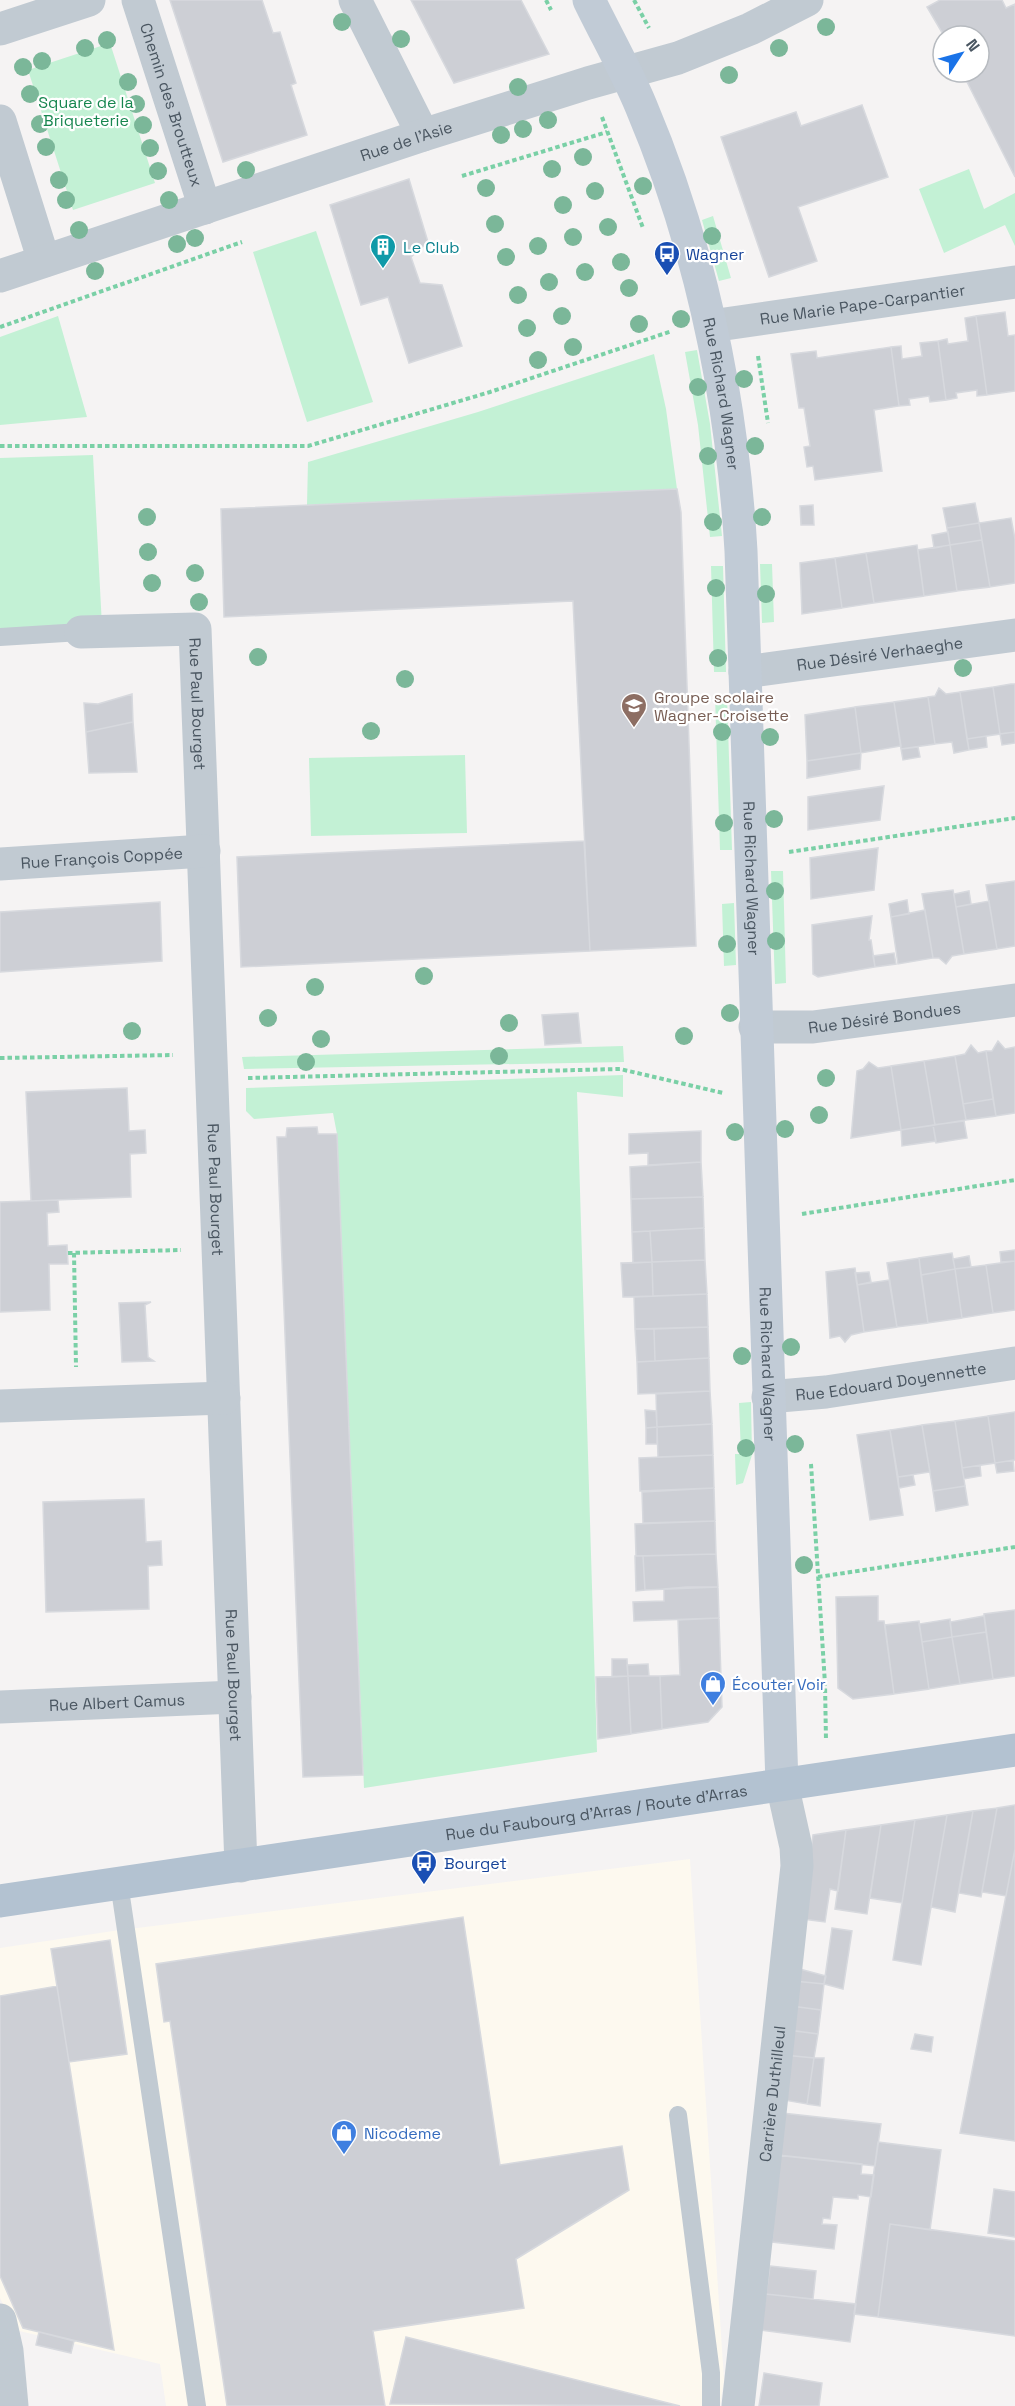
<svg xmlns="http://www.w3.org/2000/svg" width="1015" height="2406" viewBox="0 0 1015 2406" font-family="'Space Grotesk',sans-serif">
  <rect width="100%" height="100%" fill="#f5f3f3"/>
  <path fill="#fdf9ef" d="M690,1859l34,521 -4,26h-554l-6,-42 -145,-34 -15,-32v-350l113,-17z"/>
  <path fill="#c3f1d5" d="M110,43l45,140 -82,27 -45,-140z
    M969,169l15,40 31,-16v53l-10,-21 -61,28 -25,-64z
    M713,216l18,62 -12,3 -17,-61z
    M316,231l57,171 -66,20 -54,-170z
    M58,316l29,101 -87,8v-88z
    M697,350l13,74 12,112 -12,1 -12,-112 -13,-73z
    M654,354l12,55 11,80 -370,16 1,-43 170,-50z
    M93,455l9,171 -102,5v-173z
    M760,564h12l2,58 -12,1z
    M711,566h12l3,106h-12z
    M715,696h12l5,154h-12z
    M465,755l2,78 -156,3 -2,-78z
    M771,871h12l3,112 -11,1z
    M734,903l2,62 -12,1 -2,-62z
    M623,1046l1,16 -380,7 -2,-12z
    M623,1075v22l-46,-5 20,660 -233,36 -27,-654 -4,-21 -79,6 -8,-8v-23z
    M751,1402l1,53 -9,28 -7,2 -1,-31h6l-2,-51z"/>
  <path fill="#cdcfd5" stroke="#d7d9de" stroke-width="1.5" d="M170,0h92l11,33 7,-1 16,51 -5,2 16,50 -84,27z
    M411,0h110l28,54 -95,29z
    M940,0h62l4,8 9,-4v173l-53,-105h17v-36h-35l-17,-29z
    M862,105l26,72 -90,30 19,54 -48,16 -48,-140 75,-25 5,14z
    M409,179l19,63 -17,15 9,26 22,2 20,61 -53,17 -21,-66 -27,8 -31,-100z
    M1005,312l3,24 7,-1v56l-28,4 -11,-79z
    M976,316l11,79 -10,1v-6l-21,3 1,5 -11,2 -8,-59 9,-2 1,5 20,-3 -3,-23z
    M938,341l8,59 -16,2 -1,-6 -20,3 1,6 -11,1 -8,-59 10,-1 1,13 20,-3 -2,-13z
    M891,347l8,59 -25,4 8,61 -67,9 -2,-14 -6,1 -3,-20 6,-1 -6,-38h-5l-8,-54 25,-3 1,7z
    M677,489l4,23 15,434 -106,5 -17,-350 -349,16 -3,-108z
    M975,503l4,20 -32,5 -4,-20z
    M813,505l1,20h-13l-1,-19z
    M1011,518l4,21v44l-25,4 -11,-64z
    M979,523l3,17 -32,5 -3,-17z
    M948,532l2,13 -16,3 -2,-13z
    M982,540l8,47 -33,4 -7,-46z
    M917,545l7,51 -50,7 -8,-50z
    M950,545l7,46 -33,5 -6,-46z
    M866,553l8,50 -32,5 -7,-50z
    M835,558l7,50 -40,6 -2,-51z
    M1011,684h4v48l-15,2 -7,-47z
    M993,687l7,47 -33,5 -7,-47z
    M939,688l7,6 14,-2 9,58 -15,3 -2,-11 -17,2 -7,-47 7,-1z
    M132,694l1,28 -47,10 -2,-29 14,1z
    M928,697l7,47 -34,5 -7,-47z
    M894,702l7,44 -40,7 -6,-46z
    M855,707l6,46 -54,8 -2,-46z
    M133,722l4,50 -48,1 -3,-41z
    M1015,732v11l-13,2 -2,-11z
    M986,736l1,11 -18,3 -2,-11z
    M918,747l2,10 -17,3 -2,-11z
    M861,753l-1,16 -53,9v-17z
    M884,786l-4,34 -72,10v-33z
    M584,841l6,110 -349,16 -4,-110z
    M878,848l-4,42 -63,9 -1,-41z
    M1015,881v65l-18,3 -11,-64z
    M953,890l11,64 -12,2 -6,8 -7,-6h-6l-11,-64z
    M969,891l2,13 -15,3 -2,-13z
    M907,900l2,14 -18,3 -2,-13z
    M989,901l8,48 -33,5 -8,-47z
    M160,902l2,59 -162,11v-60z
    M925,910l8,48 -35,6 -7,-47z
    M872,916l-3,24h2l4,27 -57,10 -5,-3 -1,-49z
    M894,953l2,11 -21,3 -2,-11z
    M578,1013l3,30 -36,2 -3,-30z
    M998,1041l7,8 10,-2v66l-19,3 -10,-65h6z
    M971,1045l7,8 8,-2 7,48 -30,5 -8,-48 10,-2z
    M955,1056l11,64 -31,5 -11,-64z
    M924,1061l11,64 -34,5 -10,-64z
    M869,1062l9,6 13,-2 10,64 -50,8 6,-67 6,-2z
    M127,1088l2,43 16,-1 1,23 -16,1 1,43 -100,4 -5,-109z
    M993,1099l3,17 -30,4 -3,-16z
    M964,1121l3,17 -31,5 -3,-18z
    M933,1125l3,16 -34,5 -1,-16z
    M317,1127l1,7h19l26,641 -60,2 -26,-640h9l1,-9z
    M701,1131v31l-53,3v-12l-19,1v-20z
    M701,1162l2,35 -72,2 -1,-32z
    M703,1197l1,31 -72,4 -1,-33z
    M58,1200l1,12 -12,1 1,33 19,-1 1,19h-19l1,46 -50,2v-110z
    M704,1228l1,32 -53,2 -2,-31z
    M650,1231l2,31 -19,1 -1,-31z
    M1015,1250v11l-14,1 -1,-10z
    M952,1253l3,16 -34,6 -2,-17z
    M969,1256l2,11 -16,2 -2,-10z
    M919,1258l9,65 -31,4 -10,-64z
    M705,1260l2,34 -54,2 -1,-34z
    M1015,1261v49l-22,3 -7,-48z
    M652,1262l1,34 -30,1 -2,-34z
    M986,1265l7,48 -31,5 -7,-49z
    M855,1268l9,64 -13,3 -6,7 -5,-6 -10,2 -4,-66z
    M955,1269l7,49 -34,5 -7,-48z
    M869,1272l2,10 -14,3 -2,-12z
    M889,1280l8,47 -33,5 -7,-47z
    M707,1294l1,33 -73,2 -1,-32z
    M151,1302l-6,3 3,52 6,4 -32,1 -3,-59z
    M708,1327l1,31 -54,3 -1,-32z
    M635,1329h19l1,32 -18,1z
    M709,1358l1,33 -72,3 -1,-32z
    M710,1391l2,33 -55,3 -1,-33z
    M645,1410l11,1 1,16 -11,1z
    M1015,1412v48l-20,3 -7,-47z
    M988,1416l7,47 -33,5 -7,-47z
    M955,1421l10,65 -32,5 -11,-66z
    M712,1424l1,31 -55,2 -1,-30z
    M922,1425l8,47 -32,5 -8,-47z
    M657,1427v17h-11v-16z
    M890,1430l13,85 -33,5 -13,-85z
    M713,1455l1,33 -74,3 -1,-33z
    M1013,1460l1,11 -17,2 -2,-10z
    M980,1465l1,11 -17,3 -2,-11z
    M913,1475l2,10 -16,3 -1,-11z
    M965,1486l3,19 -32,6 -3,-20z
    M714,1488l1,33 -72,2 -1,-31z
    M144,1499l2,43 15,-1 1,24 -14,1 1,43 -103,3 -3,-110z
    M715,1521l1,33 -80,2 -1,-32z
    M716,1554l2,33 -73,3 -2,-34z
    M635,1556h8l2,34 -9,1z
    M687,1587h31l1,31 -85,3 -1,-19 31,-1v-12z
    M878,1596v25h6l10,73 -41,5 -15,-11 -2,-91z
    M1015,1610v66l-22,3 -9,-65z
    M984,1616l2,16 -34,5 -2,-15z
    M719,1618l3,89 -14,15 -46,7 -2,-53 20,-1 -2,-55z
    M950,1619l2,18 -30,5 -3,-18z
    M919,1621l10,68 -35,5 -9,-69z
    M986,1632l7,47 -33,5 -8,-47z
    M952,1637l8,47 -31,5 -7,-47z
    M612,1659h15l1,17 -16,1z
    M648,1664l1,12h-21l-1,-11z
    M628,1676h32l2,53 -31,5z
    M628,1676l3,58 -33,5 -2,-62z
    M1015,1805v44l-9,47 -24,-4 15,-84z
    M997,1808l-16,89 -22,-4 14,-82z
    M973,1811l-18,101 -24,-5 16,-92z
    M947,1815l-26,150 -28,-5 22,-140z
    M915,1820l-13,83 -32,-5 11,-73z
    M881,1825l-14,89 -32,-5 11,-79z
    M846,1830l-8,61 -8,-2 -5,33 -22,-3 10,-84z
    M1015,1849v292l-55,-8z
    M463,1917l37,248 122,-19 7,44 -113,69 8,49 -151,23 12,75h-158l-57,-385 -6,1 -8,-58z
    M832,1928l20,3 -9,58 -19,-5z
    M110,1940l17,114 -58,8 -18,-113z
    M796,1968l30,8 -2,8 -30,-3z
    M794,1981l30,3 -3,26 -30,-4z
    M57,1986l12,76 45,288 -91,-22 -23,-52v-280z
    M791,2006l30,4 -3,24 -30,-4z
    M788,2030l30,4 -4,24 -30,-3z
    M915,2034l18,3 -2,15 -20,-3z
    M784,2055l30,3 -7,46 -29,-5z
    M814,2058h10l-4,48 -13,-2z
    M782,2113l99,11 -6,42 -99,-11z
    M878,2142l63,8 -11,80 -40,-6 -12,93 -24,-3z
    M778,2155l84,9 -1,10 13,1 -3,22 -13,-2v4l-25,-2 -3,22 -7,-1 -1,6 15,1 -3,24 -62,-7z
    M994,2189l21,3v45l-27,-4z
    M890,2224l125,17v95l-137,-19z
    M770,2266l46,5 -3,28 -47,-5z
    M766,2294l90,10 -6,38 -90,-12z
    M39,2332l35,9 -3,12 -35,-8z
    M406,2337l274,69 -290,-2z
    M764,2373l58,10 -3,23h-60z"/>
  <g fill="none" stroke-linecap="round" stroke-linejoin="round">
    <path stroke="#7ad0a6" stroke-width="4" stroke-dasharray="4.5 3" stroke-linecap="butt" d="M546,0l5,10
      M634,0l15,28
      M602,117l41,111
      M462,176l145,-44
      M0,327l242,-85
      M758,356l10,67
      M0,446h308l182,-54 182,-61
      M789,852l226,-34
      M0,1058l173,-3
      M248,1078l372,-9 103,24
      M802,1214l213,-34
      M68,1253l113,-3
      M74,1253l2,114
      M811,1464l14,220 1,57
      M818,1577l197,-30"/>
    <path stroke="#c1cad2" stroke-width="18" d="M0,637l81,-5
      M119,1883l78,523
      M678,2115l33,258v33"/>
    <g stroke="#c1cad2" stroke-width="33">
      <path id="s1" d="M138,0l67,208"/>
      <path d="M355,0l68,135"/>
      <path d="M0,29l89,-29"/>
      <path d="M0,121l44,140"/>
      <path id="s2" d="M0,276l423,-141 165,-52 90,-25 72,-29 57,-29"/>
      <path id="s3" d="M711,326l304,-44"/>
      <path id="s4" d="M81,632l114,-3 46,1237"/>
      <path id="s5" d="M745,672l270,-37"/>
      <path id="s6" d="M0,864l204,-13"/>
      <path id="s7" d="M755,1027h58l202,-27"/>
      <path id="s8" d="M768,1397l58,-5 189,-29"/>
      <path d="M0,1406l224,-8"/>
      <path id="s9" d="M0,1707l235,-10"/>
      <path d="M0,2320l7,31 5,55"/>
      <path id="s10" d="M738,2406l59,-540 -1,-19 -14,-63"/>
    </g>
    <path stroke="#c1cbd6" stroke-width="33" id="s11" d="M589,0c17,35 37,70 52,106 60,142 91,291 100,445l41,1233"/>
    <path stroke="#b3c2d1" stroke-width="33" id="s12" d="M0,1901l1015,-151"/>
  </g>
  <g fill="#7bb799">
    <circle cx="342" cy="22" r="9"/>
    <circle cx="826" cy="27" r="9"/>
    <circle cx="401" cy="39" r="9"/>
    <circle cx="107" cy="40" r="9"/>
    <circle cx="85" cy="48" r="9"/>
    <circle cx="779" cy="48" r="9"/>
    <circle cx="42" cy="61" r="9"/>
    <circle cx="23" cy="67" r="9"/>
    <circle cx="729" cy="75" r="9"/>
    <circle cx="128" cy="82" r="9"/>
    <circle cx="518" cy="87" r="9"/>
    <circle cx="30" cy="94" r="9"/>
    <circle cx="136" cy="104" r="9"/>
    <circle cx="548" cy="120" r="9"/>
    <circle cx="40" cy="124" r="9"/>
    <circle cx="143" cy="125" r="9"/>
    <circle cx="523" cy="129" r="9"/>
    <circle cx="501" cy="135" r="9"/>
    <circle cx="46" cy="147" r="9"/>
    <circle cx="150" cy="148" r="9"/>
    <circle cx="583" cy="157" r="9"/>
    <circle cx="552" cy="169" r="9"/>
    <circle cx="246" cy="170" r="9"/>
    <circle cx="158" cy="171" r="9"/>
    <circle cx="59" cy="180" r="9"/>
    <circle cx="643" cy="186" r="9"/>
    <circle cx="486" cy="188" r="9"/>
    <circle cx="595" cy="191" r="9"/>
    <circle cx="66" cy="200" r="9"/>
    <circle cx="169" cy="200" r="9"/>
    <circle cx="563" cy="205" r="9"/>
    <circle cx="495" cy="224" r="9"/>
    <circle cx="608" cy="227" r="9"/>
    <circle cx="79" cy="230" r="9"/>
    <circle cx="712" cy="236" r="9"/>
    <circle cx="573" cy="237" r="9"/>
    <circle cx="195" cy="238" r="9"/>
    <circle cx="177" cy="244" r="9"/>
    <circle cx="538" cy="246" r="9"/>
    <circle cx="506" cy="257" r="9"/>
    <circle cx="621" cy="262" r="9"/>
    <circle cx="95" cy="271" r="9"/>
    <circle cx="585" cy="272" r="9"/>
    <circle cx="549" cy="282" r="9"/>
    <circle cx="629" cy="288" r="9"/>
    <circle cx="518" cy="295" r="9"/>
    <circle cx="562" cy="316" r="9"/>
    <circle cx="681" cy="319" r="9"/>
    <circle cx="639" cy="324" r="9"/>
    <circle cx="527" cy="328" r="9"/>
    <circle cx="573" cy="347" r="9"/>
    <circle cx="538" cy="360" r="9"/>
    <circle cx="744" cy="379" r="9"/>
    <circle cx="698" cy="387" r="9"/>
    <circle cx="755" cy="446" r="9"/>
    <circle cx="708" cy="456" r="9"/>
    <circle cx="147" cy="517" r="9"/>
    <circle cx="762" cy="517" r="9"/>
    <circle cx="713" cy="522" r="9"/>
    <circle cx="148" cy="552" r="9"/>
    <circle cx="195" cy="573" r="9"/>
    <circle cx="152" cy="583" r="9"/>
    <circle cx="716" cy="588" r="9"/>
    <circle cx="766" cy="594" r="9"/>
    <circle cx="199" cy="602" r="9"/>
    <circle cx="258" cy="657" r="9"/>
    <circle cx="718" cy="658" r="9"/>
    <circle cx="963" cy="668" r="9"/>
    <circle cx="405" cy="679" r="9"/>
    <circle cx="371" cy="731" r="9"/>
    <circle cx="722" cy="732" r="9"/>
    <circle cx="770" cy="737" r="9"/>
    <circle cx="774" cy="819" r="9"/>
    <circle cx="724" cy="823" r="9"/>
    <circle cx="775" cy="891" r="9"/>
    <circle cx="776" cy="941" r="9"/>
    <circle cx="727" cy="944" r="9"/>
    <circle cx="424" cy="976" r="9"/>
    <circle cx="315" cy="987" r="9"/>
    <circle cx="730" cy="1013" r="9"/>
    <circle cx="268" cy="1018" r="9"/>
    <circle cx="509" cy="1023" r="9"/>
    <circle cx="132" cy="1031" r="9"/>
    <circle cx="684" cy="1036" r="9"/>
    <circle cx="321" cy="1039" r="9"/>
    <circle cx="499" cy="1056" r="9"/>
    <circle cx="306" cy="1062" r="9"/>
    <circle cx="826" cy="1078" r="9"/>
    <circle cx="819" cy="1115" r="9"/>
    <circle cx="785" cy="1129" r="9"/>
    <circle cx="735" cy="1132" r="9"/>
    <circle cx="791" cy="1347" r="9"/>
    <circle cx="742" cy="1356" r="9"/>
    <circle cx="795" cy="1444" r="9"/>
    <circle cx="746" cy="1448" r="9"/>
    <circle cx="804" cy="1565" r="9"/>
  </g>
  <defs>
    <symbol id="building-pin" viewBox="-11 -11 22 30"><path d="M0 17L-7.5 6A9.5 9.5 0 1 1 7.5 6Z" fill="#0f9aa8" stroke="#fff"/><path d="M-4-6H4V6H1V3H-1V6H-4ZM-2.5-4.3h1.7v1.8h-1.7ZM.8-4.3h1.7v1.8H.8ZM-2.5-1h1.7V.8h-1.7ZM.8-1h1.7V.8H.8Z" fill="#fff"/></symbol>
    <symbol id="bus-pin" viewBox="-11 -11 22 30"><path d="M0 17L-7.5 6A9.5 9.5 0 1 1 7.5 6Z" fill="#1a4fb4" stroke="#fff"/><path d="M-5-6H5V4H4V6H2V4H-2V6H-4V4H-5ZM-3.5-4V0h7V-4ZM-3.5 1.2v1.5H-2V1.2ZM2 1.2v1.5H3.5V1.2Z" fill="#fff"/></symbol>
    <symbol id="school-pin" viewBox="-11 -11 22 30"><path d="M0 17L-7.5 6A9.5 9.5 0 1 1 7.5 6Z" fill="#8d6e63" stroke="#fff"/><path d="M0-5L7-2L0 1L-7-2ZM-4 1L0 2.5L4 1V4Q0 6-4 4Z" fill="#fff"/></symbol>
    <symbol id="shop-pin" viewBox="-11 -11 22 30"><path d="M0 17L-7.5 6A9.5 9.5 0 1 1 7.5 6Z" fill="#3f7fe0" stroke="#fff"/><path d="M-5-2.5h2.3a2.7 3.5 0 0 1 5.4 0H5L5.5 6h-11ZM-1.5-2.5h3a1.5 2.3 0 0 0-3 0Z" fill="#fff"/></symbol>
  </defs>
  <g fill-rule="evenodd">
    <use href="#building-pin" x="368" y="232" width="30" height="40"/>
    <use href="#bus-pin" x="652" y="239" width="30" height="40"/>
    <use href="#school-pin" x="619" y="691" width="30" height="40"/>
    <use href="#shop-pin" x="698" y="1669" width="30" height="40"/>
    <use href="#bus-pin" x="409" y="1848" width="30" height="40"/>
    <use href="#shop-pin" x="329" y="2118" width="30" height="40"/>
  </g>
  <g text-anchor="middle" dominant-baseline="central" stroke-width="4.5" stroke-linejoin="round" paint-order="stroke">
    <g font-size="16" fill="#17864f" stroke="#fff">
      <text x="86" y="102">Square de la<tspan x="86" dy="18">Briqueterie</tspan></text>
    </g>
    <g font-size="16" fill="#4a5661" stroke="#fff">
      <text stroke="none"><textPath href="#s1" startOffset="110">Chemin des Broutteux</textPath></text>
      <text stroke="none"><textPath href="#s2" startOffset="428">Rue de l'Asie</textPath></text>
      <text stroke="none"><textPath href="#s3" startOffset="153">Rue Marie Pape-Carpantier</textPath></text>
      <text stroke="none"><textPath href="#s11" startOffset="418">Rue Richard Wagner</textPath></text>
      <text stroke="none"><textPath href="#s5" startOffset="136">Rue Désiré Verhaeghe</textPath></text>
      <text stroke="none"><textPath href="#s4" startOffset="189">Rue Paul Bourget</textPath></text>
      <text stroke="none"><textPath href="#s6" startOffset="102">Rue François Coppée</textPath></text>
      <text stroke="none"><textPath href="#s11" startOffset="904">Rue Richard Wagner</textPath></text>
      <text stroke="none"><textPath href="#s7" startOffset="130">Rue Désiré Bondues</textPath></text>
      <text stroke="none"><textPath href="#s4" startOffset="675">Rue Paul Bourget</textPath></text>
      <text stroke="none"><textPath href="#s11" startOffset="1390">Rue Richard Wagner</textPath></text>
      <text stroke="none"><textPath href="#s8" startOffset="124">Rue Edouard Doyennette</textPath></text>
      <text stroke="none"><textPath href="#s4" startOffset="1161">Rue Paul Bourget</textPath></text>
      <text stroke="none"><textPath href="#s9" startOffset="117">Rue Albert Camus</textPath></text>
      <text stroke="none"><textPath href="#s12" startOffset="603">Rue du Faubourg d'Arras / Route d'Arras</textPath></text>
      <text stroke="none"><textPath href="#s10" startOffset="314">Carrière Duthilleul</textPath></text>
    </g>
    <g font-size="16" fill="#0d838f" stroke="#fff" text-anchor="start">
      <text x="403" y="247">Le Club</text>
    </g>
    <g font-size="16" fill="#164399" stroke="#fff" text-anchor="start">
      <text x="686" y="254">Wagner</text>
      <text x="444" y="1863">Bourget</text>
    </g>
    <g font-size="16" fill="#785e54" stroke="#fff" text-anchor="start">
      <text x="654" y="697">Groupe scolaire<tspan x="654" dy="18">Wagner-Croisette</tspan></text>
    </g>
    <g font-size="16" fill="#366cbe" stroke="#fff" text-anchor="start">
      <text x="732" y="1684">Écouter Voir</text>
      <text x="364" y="2133">Nicodeme</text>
    </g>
  </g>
  <g transform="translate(961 54) rotate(54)"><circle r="28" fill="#ffffff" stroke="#b7bbc0" stroke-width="1.5"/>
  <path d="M0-4.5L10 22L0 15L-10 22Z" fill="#1a73e8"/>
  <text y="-9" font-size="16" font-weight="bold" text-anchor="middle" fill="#4a5661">N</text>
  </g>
</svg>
